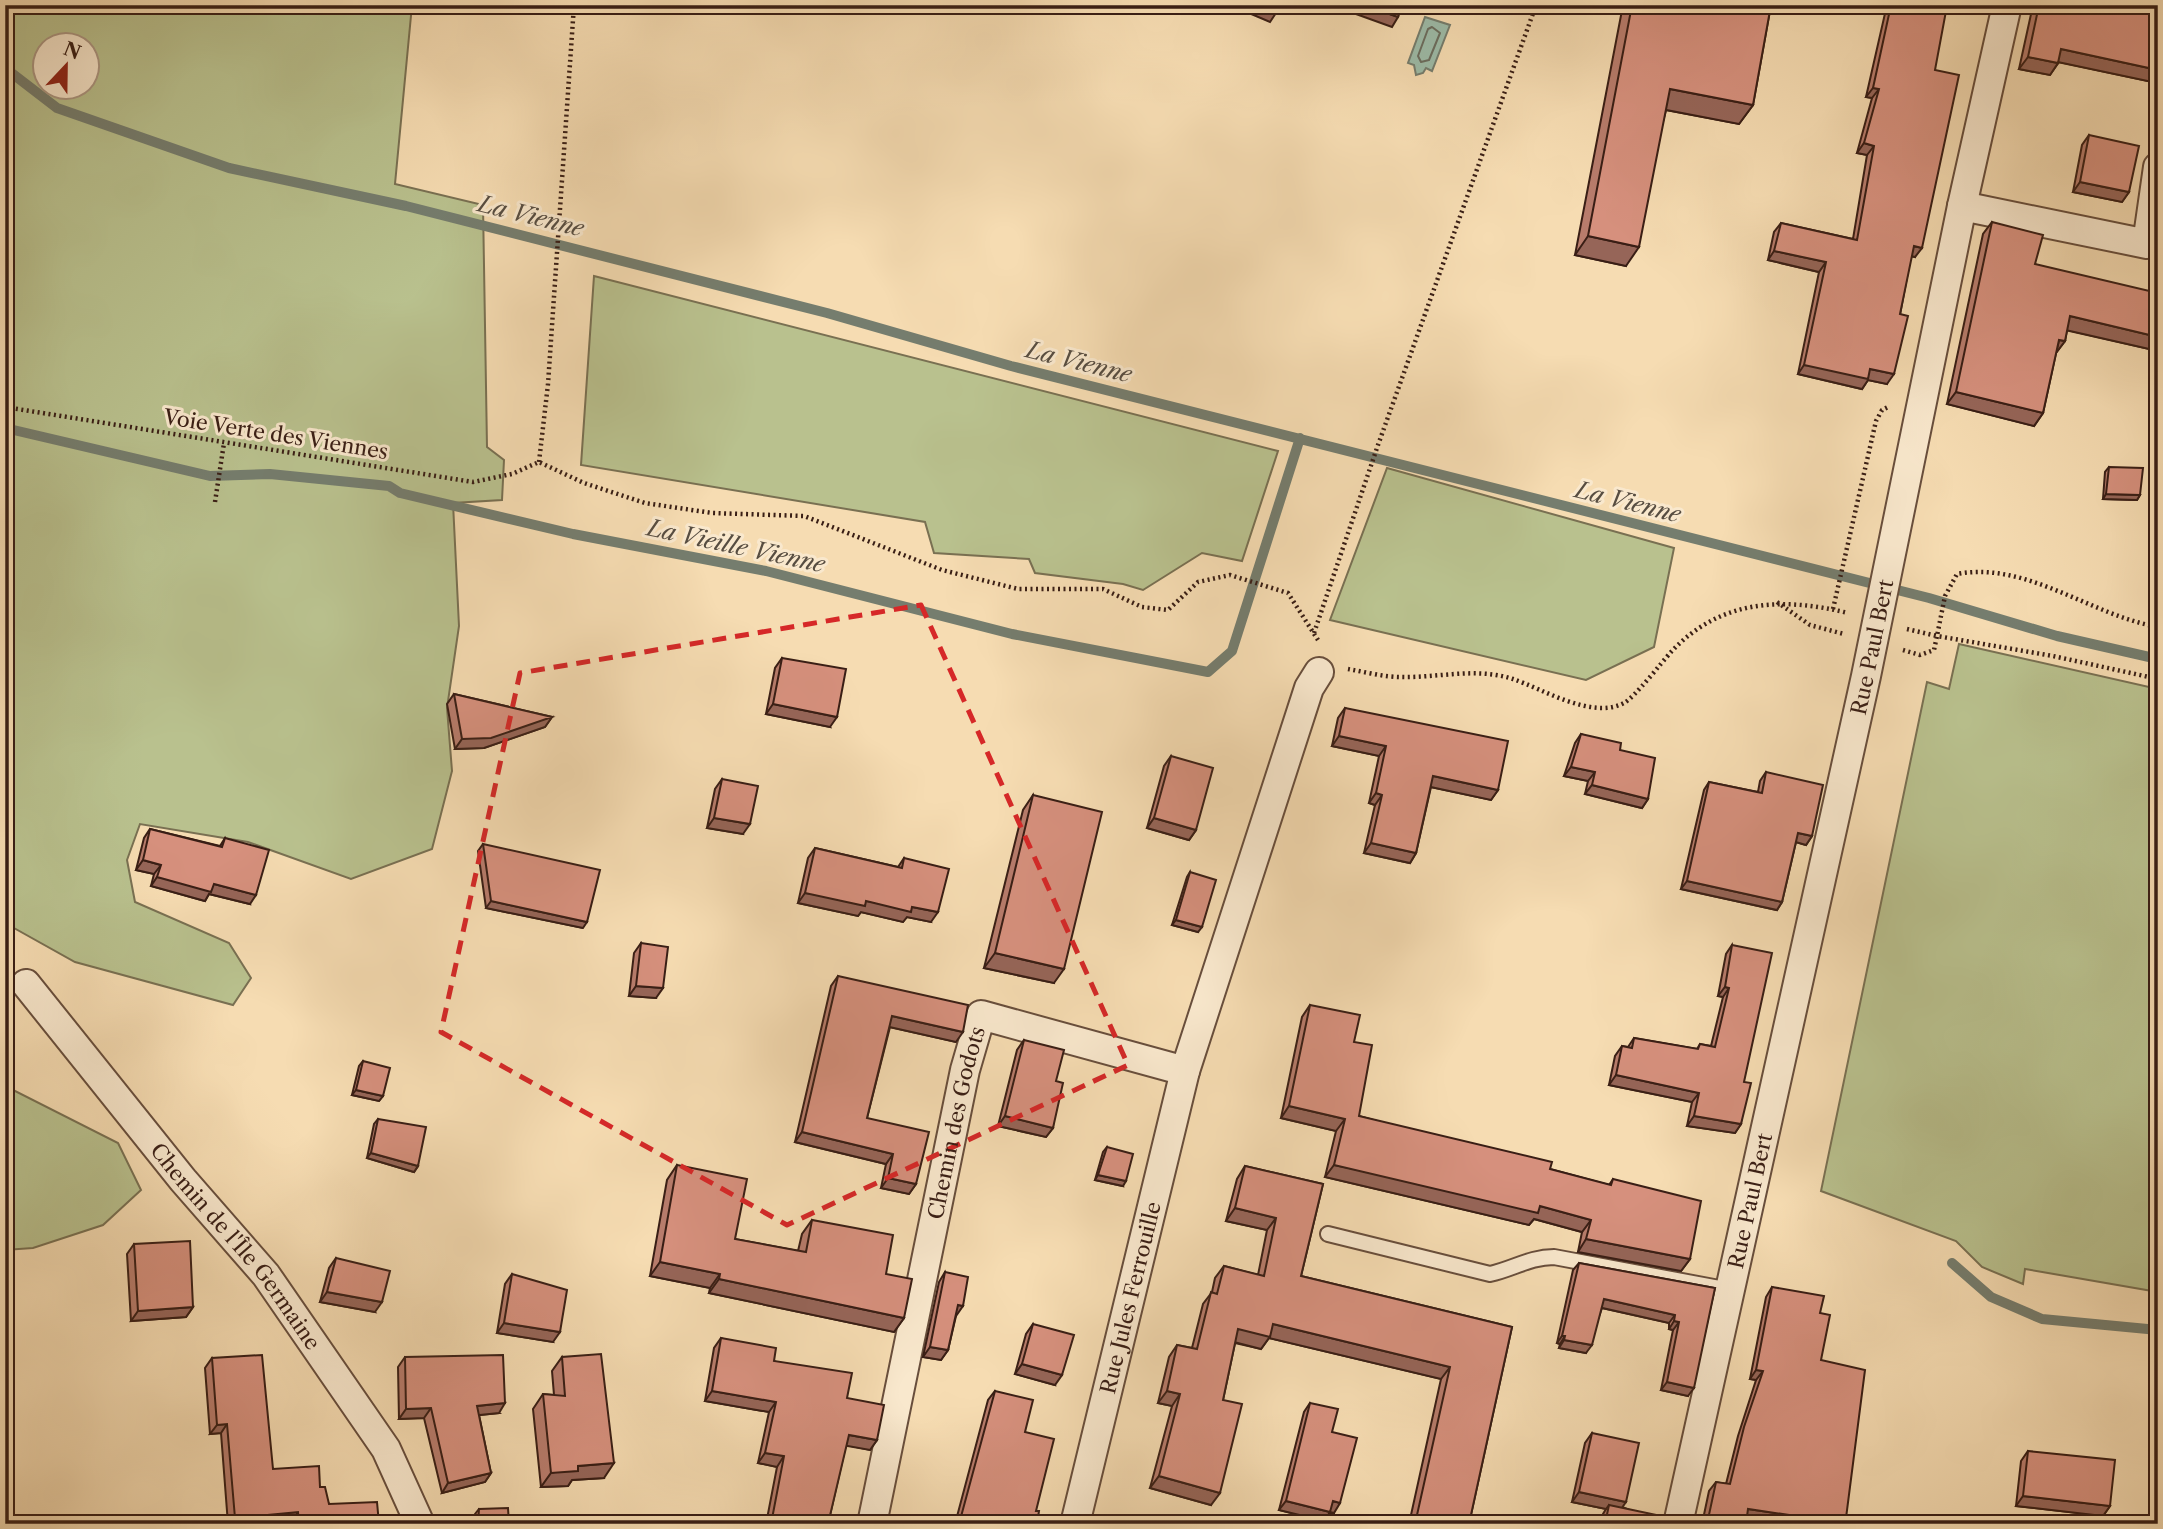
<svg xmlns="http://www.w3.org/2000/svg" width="2163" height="1529" viewBox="0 0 2163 1529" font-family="'Libre Caslon Text',serif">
  <rect width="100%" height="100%" fill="#f6dcb2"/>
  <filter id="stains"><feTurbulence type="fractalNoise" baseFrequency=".00286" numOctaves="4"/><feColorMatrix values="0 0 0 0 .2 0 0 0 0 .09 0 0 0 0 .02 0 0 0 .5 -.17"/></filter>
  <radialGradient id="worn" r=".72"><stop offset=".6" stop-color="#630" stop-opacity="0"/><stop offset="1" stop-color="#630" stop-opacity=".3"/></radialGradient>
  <path fill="#b9c18e" stroke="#797052" stroke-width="2" fill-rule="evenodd" d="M5,5h407l-17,179 88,21 4,242 17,13 -2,40 -49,3 6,123 -12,82 5,63 -20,78 -81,30 -103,-37 -108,-18 -13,36 8,42 94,41 22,35 -18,27 -158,-43 -70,-39zM46,46h42v42h-42z
    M594,276l684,175 -36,110 -40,-8 -59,37 -20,-6 -88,-11 -6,-14 -95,-6 -9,-31 -344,-57z
    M1387,468l287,80 -20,99 -68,33 -256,-60z
    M1959,644l199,45v603l-133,-23 -2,15 -41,-17 -26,-26 -135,-50 106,-509 22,7z
    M5,1073l8,17 105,53 23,47 -38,35 -70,23 -28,2z"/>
  <path fill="#9dbca9" stroke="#757d6e" stroke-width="2" d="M1425,17l25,8 -18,46 -6,-3 -3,5 -7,2 -2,-10 -6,-2z"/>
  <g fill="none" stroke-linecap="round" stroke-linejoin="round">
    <path stroke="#6b6d5f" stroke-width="2" d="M1432,27l8,6 -11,27 -8,2 -3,-6 10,-27z"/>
    <path stroke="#757d6e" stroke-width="10" d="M5,68l52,40 172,60 177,38 421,107 184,53 918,232 128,38 101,23
      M5,428l205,48 60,-2 119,12 11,7 173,41 193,37 246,63 196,38 24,-21 68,-213
      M1952,1263l39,34 51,22 116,11"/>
    <defs>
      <path id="lane" d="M1328,1234l162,40c23,-5 40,-17 64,-17l176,33"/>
      <g id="street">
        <path d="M1962,206l185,38 11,-77"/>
        <path id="s1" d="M26,984l157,196 83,95 120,174 34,75"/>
        <path id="s2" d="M872,1524l93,-454 16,-55 204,56 124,-383 10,-16"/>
        <path id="s3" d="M1075,1524l110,-453"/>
        <path id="s4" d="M1678,1524l188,-848 96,-470 45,-201"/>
      </g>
    </defs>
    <use href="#lane" stroke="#684e3c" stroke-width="18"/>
    <use href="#street" stroke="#684e3c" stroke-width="32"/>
    <path stroke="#391e15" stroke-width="4.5" stroke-dasharray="2 3.5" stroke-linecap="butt" d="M5,407l468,75 39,-8 27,-12 45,21 61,20 67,10 92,3 138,54 76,19h85l39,18 26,3 30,-28 32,-7 58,18 30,47
      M539,462l9,-78 26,-379
      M215,502l9,-59
      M1777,602l33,23 34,9
      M1833,609l43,-188 6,-11 6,-3
      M1907,629l30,7 8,-40 12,-22c70,-13 133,41 201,53
      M1314,633l64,-188 158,-440
      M1903,650l17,5 14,-5 3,-14 116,20 105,23
      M1348,669c17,3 36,8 53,8 36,1 76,-10 112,2 30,10 79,41 111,24 11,-6 37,-40 47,-51 49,-53 112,-55 177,-39
      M5,945l6,11"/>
    <use href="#lane" stroke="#f9e8cd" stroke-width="14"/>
    <use href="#street" stroke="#f9e8cd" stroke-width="28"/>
  </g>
  <path fill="#b87c6c" stroke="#391e15" stroke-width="2" d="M1623,5h148l-18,100 -14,19 -73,-14 -40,156 -51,-11z
    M1888,5h33l14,65 -20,187 -4,-1 -24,128 -19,-4 -6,9 -64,-15 21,-102 -51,-12 6,-28 7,-9 72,16 14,-84 -10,-2 15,-55 -6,-1 20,-88z
    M2033,5h125l-1,78 -98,-21 -9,13 -31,-6z
    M2089,135l40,57 -7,10 -49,-10 9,-47z
    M1992,222l43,42 123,87 -91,-21 -2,11 -9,12 -13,60 -9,13 -87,-22 36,-170z
    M2109,467l31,28 -3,5 -34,-1 2,-27z
    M782,658l48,69 -64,-13 9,-46z
    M454,694l98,23 -7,10 -61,21 -29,1 -8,-45z
    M1345,708l153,82 -7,10 -60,-13 -15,66 -6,10 -46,-10 11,-48 -6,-2 10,-47 -47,-10 6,-28z
    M1581,734l39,16 28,49 -6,9 -57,-14 3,-13 -24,-5 11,-33z
    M1171,756l25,74 -7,10 -42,-12 17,-62z
    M1766,772l46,64 -6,9 -10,-3 -14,60 -5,8 -96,-21 23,-99 5,-8 49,10 2,-11z
    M722,779l21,55 -36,-6 8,-39z
    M1033,795l21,188 -70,-15 39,-158z
    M150,829l70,17 5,-8 25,66 -41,-10 -4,7 -54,-15 3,-12 -18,-4 8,-32z
    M483,844l100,84 -97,-20 -8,-57z
    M815,848l83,19 6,-9 27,64 -24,-5 -4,5 -42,-10 -3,4 -60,-13 10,-45z
    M1190,872l8,60 -26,-7 15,-48z
    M641,943l15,55 -27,-2 5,-43z
    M1732,945l12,137 -3,42 -6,9 -48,-7 5,-24 -83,-17 6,-29 7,-10 6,1 6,-9 63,11 3,-5 11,2 12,-49 -5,-1 8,-42z
    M838,976l118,66 -66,-15 -23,91 49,66 -7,10 -28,-6 5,-24 -91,-22 36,-156z
    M1310,1005l44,37 5,74 191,53 59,16 4,-6 77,80 -9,12 -103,-19 4,-20 -48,-13 -5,6 -204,-48 11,-46 -55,-13 21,-101z
    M1024,1040l32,41 -3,47 -7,9 -48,-11 19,-76z
    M363,1061l20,35 -4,5 -27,-6 7,-29z
    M378,1119l40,47 -4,6 -47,-14 7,-34z
    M1107,1147l16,39 -28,-6 8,-28z
    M677,1165l58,74 63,12 4,-17 10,-14 74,54 18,44 -10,14 -185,-39 1,-5 -60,-12 17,-96z
    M1245,1166l78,18 -22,92 211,51 -43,197h-60l32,-145 -172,-41 -8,11 -26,-6 -12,57 -12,105 -61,-17 22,-82 -14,-3 11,-46 8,-12 15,3 11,-44 9,-12 3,-14 9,-12 34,9 9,-45 -41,-9 11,-42z
    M134,1244l59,63 -7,10 -55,4 -4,-67z
    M336,1258l39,54 -55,-10 9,-34z
    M1579,1263l136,25 -27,108 -27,-6 12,-60 -4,-1v-6l-67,-15 -16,45 -27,-5 1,-4 -3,-1 16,-73z
    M945,1272l11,44 -8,34 -7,10 -18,-3 16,-75z
    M512,1274l41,68 -56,-9 8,-49z
    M1772,1287l48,26 1,47 25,158 -4,6h-61l-35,-5v5h-44l7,-33 7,-9 10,2 12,-48 18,-56 -6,-1 16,-82z
    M1033,1324l22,61 -40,-11 11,-40z
    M721,1338l53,23 73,37 30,42 -7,10 -24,-5 -18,79h-62l11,-57 -19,-4 11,-51 -64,-11 9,-53z
    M405,1357l94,56 -20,2 12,58 -6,9 -43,11 -18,-75 -25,1 -1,-52z
    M562,1357l42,121 -32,2 -4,6 -27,1 -8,-78 10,-15 11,1 -2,-24z
    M212,1358l61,111 47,18 9,17 50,20h-87v-2l-22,2h-42l-7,-91 -11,1 -5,-66z
    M995,1391l30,41 11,79 1,13h-82l33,-124z
    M1310,1403l22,29 2,81 -4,-1 -6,9 -45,-11 25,-98z
    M1592,1433l30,74 43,17h-65l3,-10 3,-5 -34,-7 13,-59z
    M2028,1451l82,55 -7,10 -87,-10 5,-45z
    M479,1509l30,15h-34v-10z"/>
  <path fill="#966558" stroke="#391e15" stroke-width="2" d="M1230,5h29l17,8 -6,9z
    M1331,5h33l34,12 -6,10z
    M2061,49l97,21v12l-1,1 -104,-22z
    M2028,57l30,6 -8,12 -31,-6z
    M1873,88l6,1 -7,9 -6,-1z
    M1670,89l83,16 -14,19 -83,-16z
    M1864,143l10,3 -7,9 -10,-2z
    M2080,182l49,10 -7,10 -49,-10z
    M1588,236l51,11 -13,19 -51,-11z
    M1914,246l8,2 -7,9 -8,-2z
    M1774,251l52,11 -7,10 -51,-12z
    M2070,316l88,21v14l-97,-22z
    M2059,340l6,1 -9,12z
    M1804,365l66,4 24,5 -7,10 -19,-4 -6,9 -64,-15z
    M1956,392l87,21 -9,13 -87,-22z
    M2106,494l34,1 -3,5 -34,-1z
    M773,704l64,13 -7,10 -64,-13z
    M552,717l-7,10 -61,21 -29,1 7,-10z
    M1339,736l47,10 -7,10 -47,-10z
    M1571,767l24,5 -7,9 -24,-5z
    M1433,776l65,14 -7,10 -65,-14z
    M1592,785l56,14 -6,9 -57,-14z
    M1376,793l6,2 -7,10 -6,-2z
    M714,818l36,6 -7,10 -36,-6z
    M1154,818l42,12 -7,10 -42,-12z
    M1798,833l14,3 -6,9 -14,-4z
    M1371,843l45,10 -6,10 -46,-10z
    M143,860l18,5 -7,9 -18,-4z
    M157,877l57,7 42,11 -6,9 -41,-10 -4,7 -54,-15z
    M1687,881l95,21 -5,8 -96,-21z
    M805,893l107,14 26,5 -7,10 -24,-5 -4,5 -42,-10 -3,4 -60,-13z
    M491,901l96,21 -4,6 -97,-20z
    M1176,920l26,7 -4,5 -26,-7z
    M995,953l69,16 -10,14 -70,-15z
    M636,986l27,2 -7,10 -27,-2z
    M1725,987l4,1 -6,9 -5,-1z
    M892,1016l71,16 -7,10 -71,-16z
    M1616,1075l83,18 -7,9 -83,-17z
    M356,1090l27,6 -4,5 -27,-6z
    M1289,1106l56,13 -9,12 -55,-13z
    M1005,1116l48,12 -7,9 -48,-11z
    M1694,1116l47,8 -6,9 -48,-7z
    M802,1132l91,22 -7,10 -91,-22z
    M371,1153l47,13 -4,6 -47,-14z
    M1334,1165l206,41 51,14 -9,12 -48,-13 -5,6 -204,-48z
    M1098,1175l28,6 -3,5 -28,-6z
    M888,1178l28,6 -7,10 -28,-6z
    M1235,1208l41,10 -9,12 -41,-9z
    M1586,1239l104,20 -9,12 -103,-19z
    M660,1262l60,12 -10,14 -60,-12z
    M719,1279l185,39 -10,14 -185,-39z
    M327,1292l55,10 -7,10 -55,-10z
    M1604,1299l71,16 -6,8 -71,-16z
    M958,1305l5,1 -7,10 -5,-2z
    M193,1307l-7,10 -55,4 7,-10z
    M1674,1321l5,1 -6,8 -4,-1z
    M504,1323l56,9 -7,10 -56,-9z
    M1273,1324l177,43 -9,12 -172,-41 -8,11 -31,-8 8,-12z
    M1562,1336h3l-5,8 -3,-1z
    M1564,1340l28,5 -6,8 -27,-5z
    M930,1347l18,3 -7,10 -18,-3z
    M1022,1364l40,11 -7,10 -40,-11z
    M1756,1370l7,1 -7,9 -6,-1z
    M1667,1382l27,6 -6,8 -27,-6z
    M712,1391l64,11 -7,10 -64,-11z
    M1167,1391l13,3 -8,12 -14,-3z
    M505,1403l-6,10 -29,3 7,-10z
    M431,1408l-7,10 -25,1 7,-10z
    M227,1424l-6,9 -11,1 7,-9z
    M849,1435l28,5 -7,10 -28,-5z
    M765,1453l19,3 -7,11 -19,-4z
    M614,1463l-10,15 -32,2 -4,6 -27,1 10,-14 27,-7z
    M491,1473l-6,9 -43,11 6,-10z
    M1159,1476l61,17 -9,12 -61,-17z
    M1579,1492l47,10 -7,10 -10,-7 -3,4 -34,-7z
    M2023,1496l87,10 -7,10 -87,-10z
    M1286,1501l44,11 -6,9 -45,-11z
    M1333,1501l7,2 -6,10 -8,-2z
    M1748,1509l55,8 -5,7h-17l-40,-6z
    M298,1512l-6,10 -22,2h-39l4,-6z
    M1832,1516l14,2 -4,6h-15z"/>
  <path fill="#d6907d" stroke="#391e15" stroke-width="2" d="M1259,5h19l-2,8z
    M1364,5h39l-5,12z
    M1632,5h139l-18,100 -83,-16 -31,158 -51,-11z
    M1891,5h30l25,6 -11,59 24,5 -37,173 -8,-2 -14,68 8,2 -14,58 -24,-5 -2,10 -64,-14 22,-103 -52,-11 7,-28 76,17 17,-94 -10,-3 15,-54 -6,-1z
    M2039,5h119v65l-97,-21 -3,14 -30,-6z
    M2089,135l50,11 -10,46 -49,-10z
    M1992,222l51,13 -8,29 123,29v44l-88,-21 -5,25 -6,-1 -16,73 -87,-21z
    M2109,467l34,1 -3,27 -34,-1z
    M782,658l64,11 -9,48 -64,-13z
    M454,694l98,23 -61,21 -29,1z
    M1345,708l163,33 -10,49 -65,-14 -17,77 -45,-10 11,-48 -6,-2 10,-47 -47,-10z
    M1581,734l40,9 -1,7 35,8 -7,41 -56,-14 3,-13 -24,-5z
    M1171,756l42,12 -17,62 -42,-12z
    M1766,772l57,13 -11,51 -14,-3 -16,69 -95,-21 22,-99 53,11z
    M722,779l36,7 -8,38 -36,-6z
    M1033,795l69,17 -38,157 -69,-16z
    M150,829l72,18 3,-9 44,12 -13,45 -42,-11 -3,8 -54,-15 4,-12 -18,-5z
    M483,844l117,26 -13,52 -96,-21z
    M815,848l87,20 2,-10 45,11 -11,43 -26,-5 -1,5 -45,-11 -1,5 -60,-13z
    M1190,872l26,8 -14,47 -26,-7z
    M641,943l27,4 -5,41 -27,-2z
    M1732,945l40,8 -28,129 7,1 -10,41 -47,-8 5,-23 -83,-18 6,-29 10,2 2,-10 64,11 2,-5 15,3 14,-59 -4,-1z
    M838,976l130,29 -5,27 -71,-16 -25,102 62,14 -13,52 -28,-6 5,-24 -91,-22z
    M1310,1005l50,10 -6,27 18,3 -13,71 193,46 -2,7 61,16 2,-6 88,22 -11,58 -104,-20 5,-19 -51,-14 -2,7 -204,-48 11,-46 -56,-13z
    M1024,1040l40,10 -8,31 7,2 -10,45 -48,-12z
    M363,1061l27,7 -7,28 -27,-6z
    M378,1119l48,8 -8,39 -47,-13z
    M1107,1147l26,7 -7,27 -28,-6z
    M677,1165l70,14 -12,60 71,13 6,-32 81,15 -7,39 26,5 -8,39 -185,-39 1,-5 -60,-12z
    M1245,1166l78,18 -22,92 211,51 -43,197h-54l35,-157 -177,-43 -3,13 -32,-8 -15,71 19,4 -22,89 -61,-17 21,-82 -13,-3 10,-46 20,4 14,-57 6,2 7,-28 40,10 12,-58 -41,-10z
    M190,1241l3,66 -55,4 -4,-67z
    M336,1258l54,13 -8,31 -55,-10z
    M1579,1263l136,25 -21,100 -27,-6 12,-60 -5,-1 1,-6 -71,-16 -12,46 -28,-5 1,-4h-3z
    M945,1272l23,5 -5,29 -5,-1 -10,45 -18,-3z
    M512,1274l55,16 -7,42 -56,-9z
    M1772,1287l52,9 -4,17 10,2 -9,45 44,10 -19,148 -14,-2 -1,8h-29l1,-7 -55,-8 -2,15h-39l9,-42 14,2 14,-57 19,-56 -7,-1z
    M1033,1324l41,11 -12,40 -40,-11z
    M721,1338l55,10 -2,13 78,12 -5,25 37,7 -7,35 -28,-5 -21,89h-57l13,-68 -19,-3 11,-51 -64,-11z
    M601,1354l13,109 -36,3v5l-27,2 -8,-79 22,2 -3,-39z
    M262,1355l11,114 46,-3 1,21h5l4,17 48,-2 2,22h-80l-1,-12 -63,6 -8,-94 -10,1 -5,-67z
    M503,1355l2,48 -28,3 14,67 -43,10 -17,-75 -25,1 -1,-52z
    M995,1391l38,9 -8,32 29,7 -18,72h3l-2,13h-78z
    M1310,1403l28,6 -6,23 25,6 -17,65 -7,-2 -3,11 -44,-11z
    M1592,1433l47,10 -13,59 -47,-10z
    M2028,1451l87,9 -5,46 -87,-10z
    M10,1490l2,34h-7v-33z
    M1609,1505l57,12 -1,7h-60z
    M508,1508l1,16h-31l1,-15z"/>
  <path fill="none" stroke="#d62828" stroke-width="5" stroke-dasharray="14 9" stroke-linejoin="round" d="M921,605l207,460 -341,160 -346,-193 79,-359z"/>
  <g text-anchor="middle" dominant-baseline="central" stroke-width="6" stroke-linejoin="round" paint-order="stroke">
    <g font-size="21" fill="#391e15" stroke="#f9e8cd">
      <text transform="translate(276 434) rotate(9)">Voie Verte des Viennes</text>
      <text stroke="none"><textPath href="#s4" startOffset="898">Rue Paul Bert</textPath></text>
      <text stroke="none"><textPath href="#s2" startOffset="410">Chemin des Godots</textPath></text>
      <text stroke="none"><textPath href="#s4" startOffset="331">Rue Paul Bert</textPath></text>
      <text stroke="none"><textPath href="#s1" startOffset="336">Chemin de l'Île Germaine</textPath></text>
      <text stroke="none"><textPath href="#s3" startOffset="233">Rue Jules Ferrouille</textPath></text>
    </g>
    <g font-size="23" font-style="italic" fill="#574d41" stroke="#f9e8cd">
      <text transform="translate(531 216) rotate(14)">La Vienne</text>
      <text transform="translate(1079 362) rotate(14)">La Vienne</text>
      <text transform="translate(1628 502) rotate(14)">La Vienne</text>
      <text transform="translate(736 546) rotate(12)">La Vieille Vienne</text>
    </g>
  </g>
  <rect width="2163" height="1529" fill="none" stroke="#f6dcb2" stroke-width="28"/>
  <rect x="7" y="7" width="2149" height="1515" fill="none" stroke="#391e15" stroke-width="3.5"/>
  <rect x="14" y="14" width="2135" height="1501" fill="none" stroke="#391e15" stroke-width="2"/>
  <g transform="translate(66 66) rotate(22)"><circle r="33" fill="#f9e8cd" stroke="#ac9783" stroke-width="2"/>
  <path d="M0-5L12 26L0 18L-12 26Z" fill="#8f2418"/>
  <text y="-10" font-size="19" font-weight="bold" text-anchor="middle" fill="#391e15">N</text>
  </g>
  <rect width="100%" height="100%" filter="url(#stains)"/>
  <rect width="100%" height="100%" fill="url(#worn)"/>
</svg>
